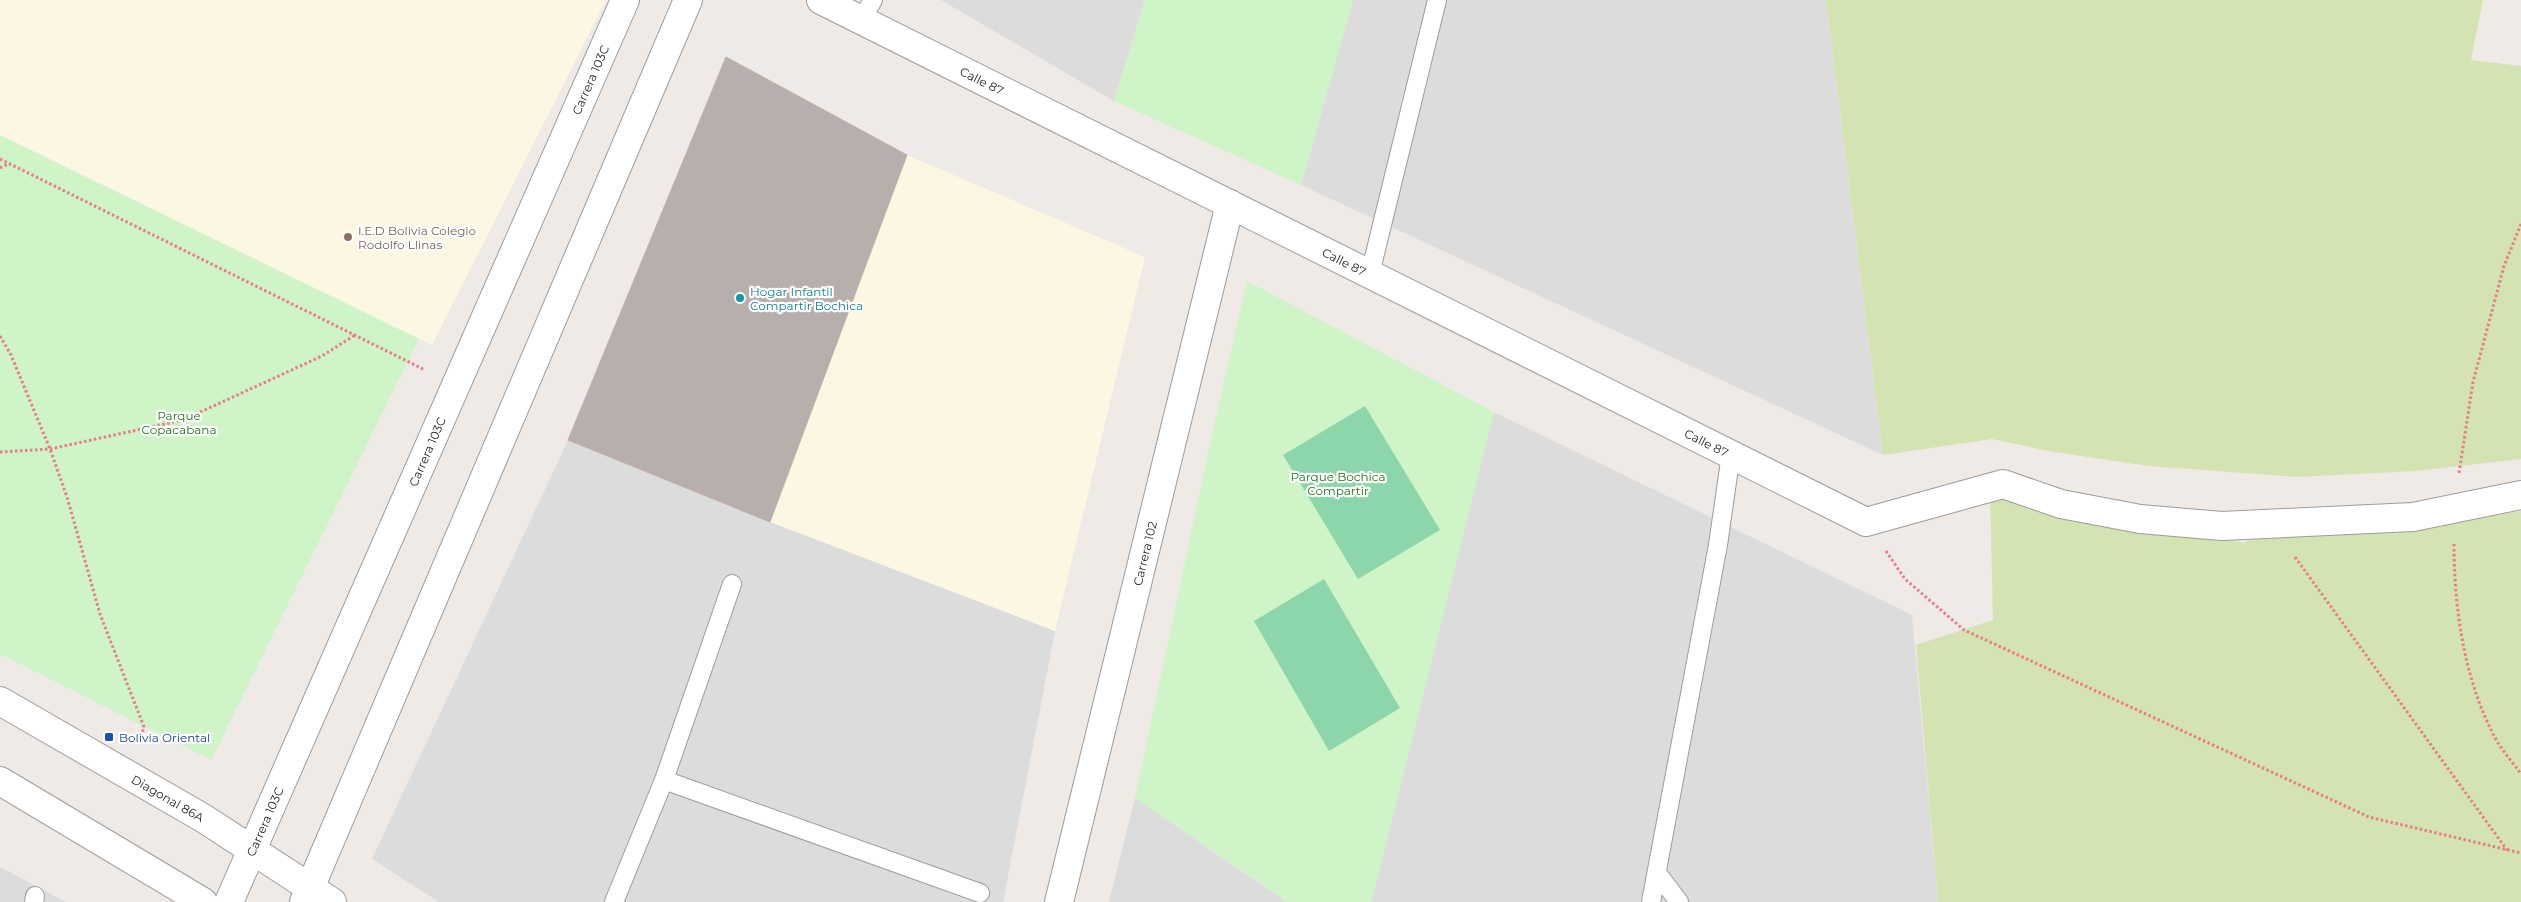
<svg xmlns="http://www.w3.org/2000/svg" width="2521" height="902" viewBox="0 0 2521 902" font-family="Montserrat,sans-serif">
  <rect width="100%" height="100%" fill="#efeae6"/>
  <path fill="#dddcdc" d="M941,0h204l-31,101z
    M1353,0h473l57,455 -582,-270z
    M1494,412l418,203 26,287h-567z
    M568,440l487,191 -52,271h-564l-67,-43z
    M1135,798l152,104h-178z
    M0,867l66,35h-66z"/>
  <path fill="#fcf7e2" d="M0,0h606l-174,345 -432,-210z
    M907,155l238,102 -90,374 -285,-109z"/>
  <path fill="#d4e3b2" d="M1826,0h657l-12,60 50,6v393l-106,12 -117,6 -149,-11 -95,-14 -62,-13 -109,16z
    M1990,492l254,51 30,-16 134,2 39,-5 74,-13v391h-583l-22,-257 77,-25z"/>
  <path fill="#cef4c8" d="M1145,0h208l-52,185 -187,-84z
    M0,135l419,204 -208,421 -211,-106z
    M1247,281l247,131 -123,490h-83l-153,-104 75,-354z"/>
  <path fill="#8dd5ab" d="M1365,406l75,124 -82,49 -75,-124z
    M1324,579l76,129 -71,43 -75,-130z"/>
  <path fill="#b8afac" stroke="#bfafaa" d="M726,57l181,98 -137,367 -202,-82z"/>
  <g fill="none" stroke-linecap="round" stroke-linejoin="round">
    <defs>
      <path id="service" d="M861,20l12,-20
        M1370,274l67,-274
        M664,780l316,113
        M1657,873l22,29
        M34,902l1,-6
        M614,902l50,-122 68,-196
        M1651,902l67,-357 13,-91"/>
      <g id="minor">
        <path id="s1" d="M821,0l1045,522 137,-38 58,20 79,15 82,7 191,-9 108,-22"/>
        <path id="s2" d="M229,902l396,-902"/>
        <path d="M304,902l384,-902"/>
        <path id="s3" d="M1059,902l171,-698"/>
      </g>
      <g id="tertiary">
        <path id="s4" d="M0,701l203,117 129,84"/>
        <path d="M0,781l203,121"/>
      </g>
    </defs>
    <use href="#service" stroke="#9c9c9c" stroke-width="20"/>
    <use href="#minor" stroke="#9c9c9c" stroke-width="30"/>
    <use href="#tertiary" stroke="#9c9c9c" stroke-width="30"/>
    <path stroke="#eb7b86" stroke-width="3" stroke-dasharray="2.5 2.5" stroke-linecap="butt" d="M0,159l425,211
      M0,168l8,-4
      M0,336l11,19 39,94 17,48 33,117 44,113 -5,15
      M0,452l50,-3 133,-29 139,-64 33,-21
      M2459,473l14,-91 31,-116 17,-42
      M2454,544c0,66 11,141 44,199 7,11 16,21 23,31
      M1886,551l19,28 59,51 405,187 152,36
      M2295,557l212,293"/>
    <use href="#service" stroke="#fff" stroke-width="18"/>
    <use href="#minor" stroke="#fff" stroke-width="28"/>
    <use href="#tertiary" stroke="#fff" stroke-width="28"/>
  </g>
  <circle fill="#8d6e63" stroke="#fff" stroke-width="2" cx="348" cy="237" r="5"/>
  <circle fill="#0f9aa8" stroke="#fff" stroke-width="2" cx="740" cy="298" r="5"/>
  <rect fill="#1a4fb4" stroke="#fff" stroke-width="2" x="104" y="732" width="10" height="10" rx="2.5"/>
  <g text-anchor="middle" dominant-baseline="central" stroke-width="4.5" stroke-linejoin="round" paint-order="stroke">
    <g font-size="12" fill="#1f1f1f" stroke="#fff">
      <text stroke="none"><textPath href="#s2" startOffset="898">Carrera 103C</textPath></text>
      <text stroke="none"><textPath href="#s1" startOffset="180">Calle 87</textPath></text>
      <text stroke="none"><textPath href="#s1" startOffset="585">Calle 87</textPath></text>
      <text stroke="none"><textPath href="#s1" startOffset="990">Calle 87</textPath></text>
      <text stroke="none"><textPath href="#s2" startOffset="492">Carrera 103C</textPath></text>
      <text stroke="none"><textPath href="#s3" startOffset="359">Carrera 102</textPath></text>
      <text stroke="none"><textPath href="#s4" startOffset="194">Diagonal 86A</textPath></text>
      <text stroke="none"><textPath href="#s2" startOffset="88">Carrera 103C</textPath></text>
    </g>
    <g font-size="12" fill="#785e54" stroke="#fff" text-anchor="start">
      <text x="358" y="230">I.E.D Bolivia Colegio<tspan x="358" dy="14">Rodolfo Llinas</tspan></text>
    </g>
    <g font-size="12" fill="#0d838f" stroke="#fff" text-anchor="start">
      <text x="750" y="291">Hogar Infantil<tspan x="750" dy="14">Compartir Bochica</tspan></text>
    </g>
    <g font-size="12" fill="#227218" stroke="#fff">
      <text x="179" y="415">Parque<tspan x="179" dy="14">Copacabana</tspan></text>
      <text x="1338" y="476">Parque Bochica<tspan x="1338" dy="14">Compartir</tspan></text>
    </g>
    <g font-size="12" fill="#164399" stroke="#fff" text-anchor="start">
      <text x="119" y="737">Bolivia Oriental</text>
    </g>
  </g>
</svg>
